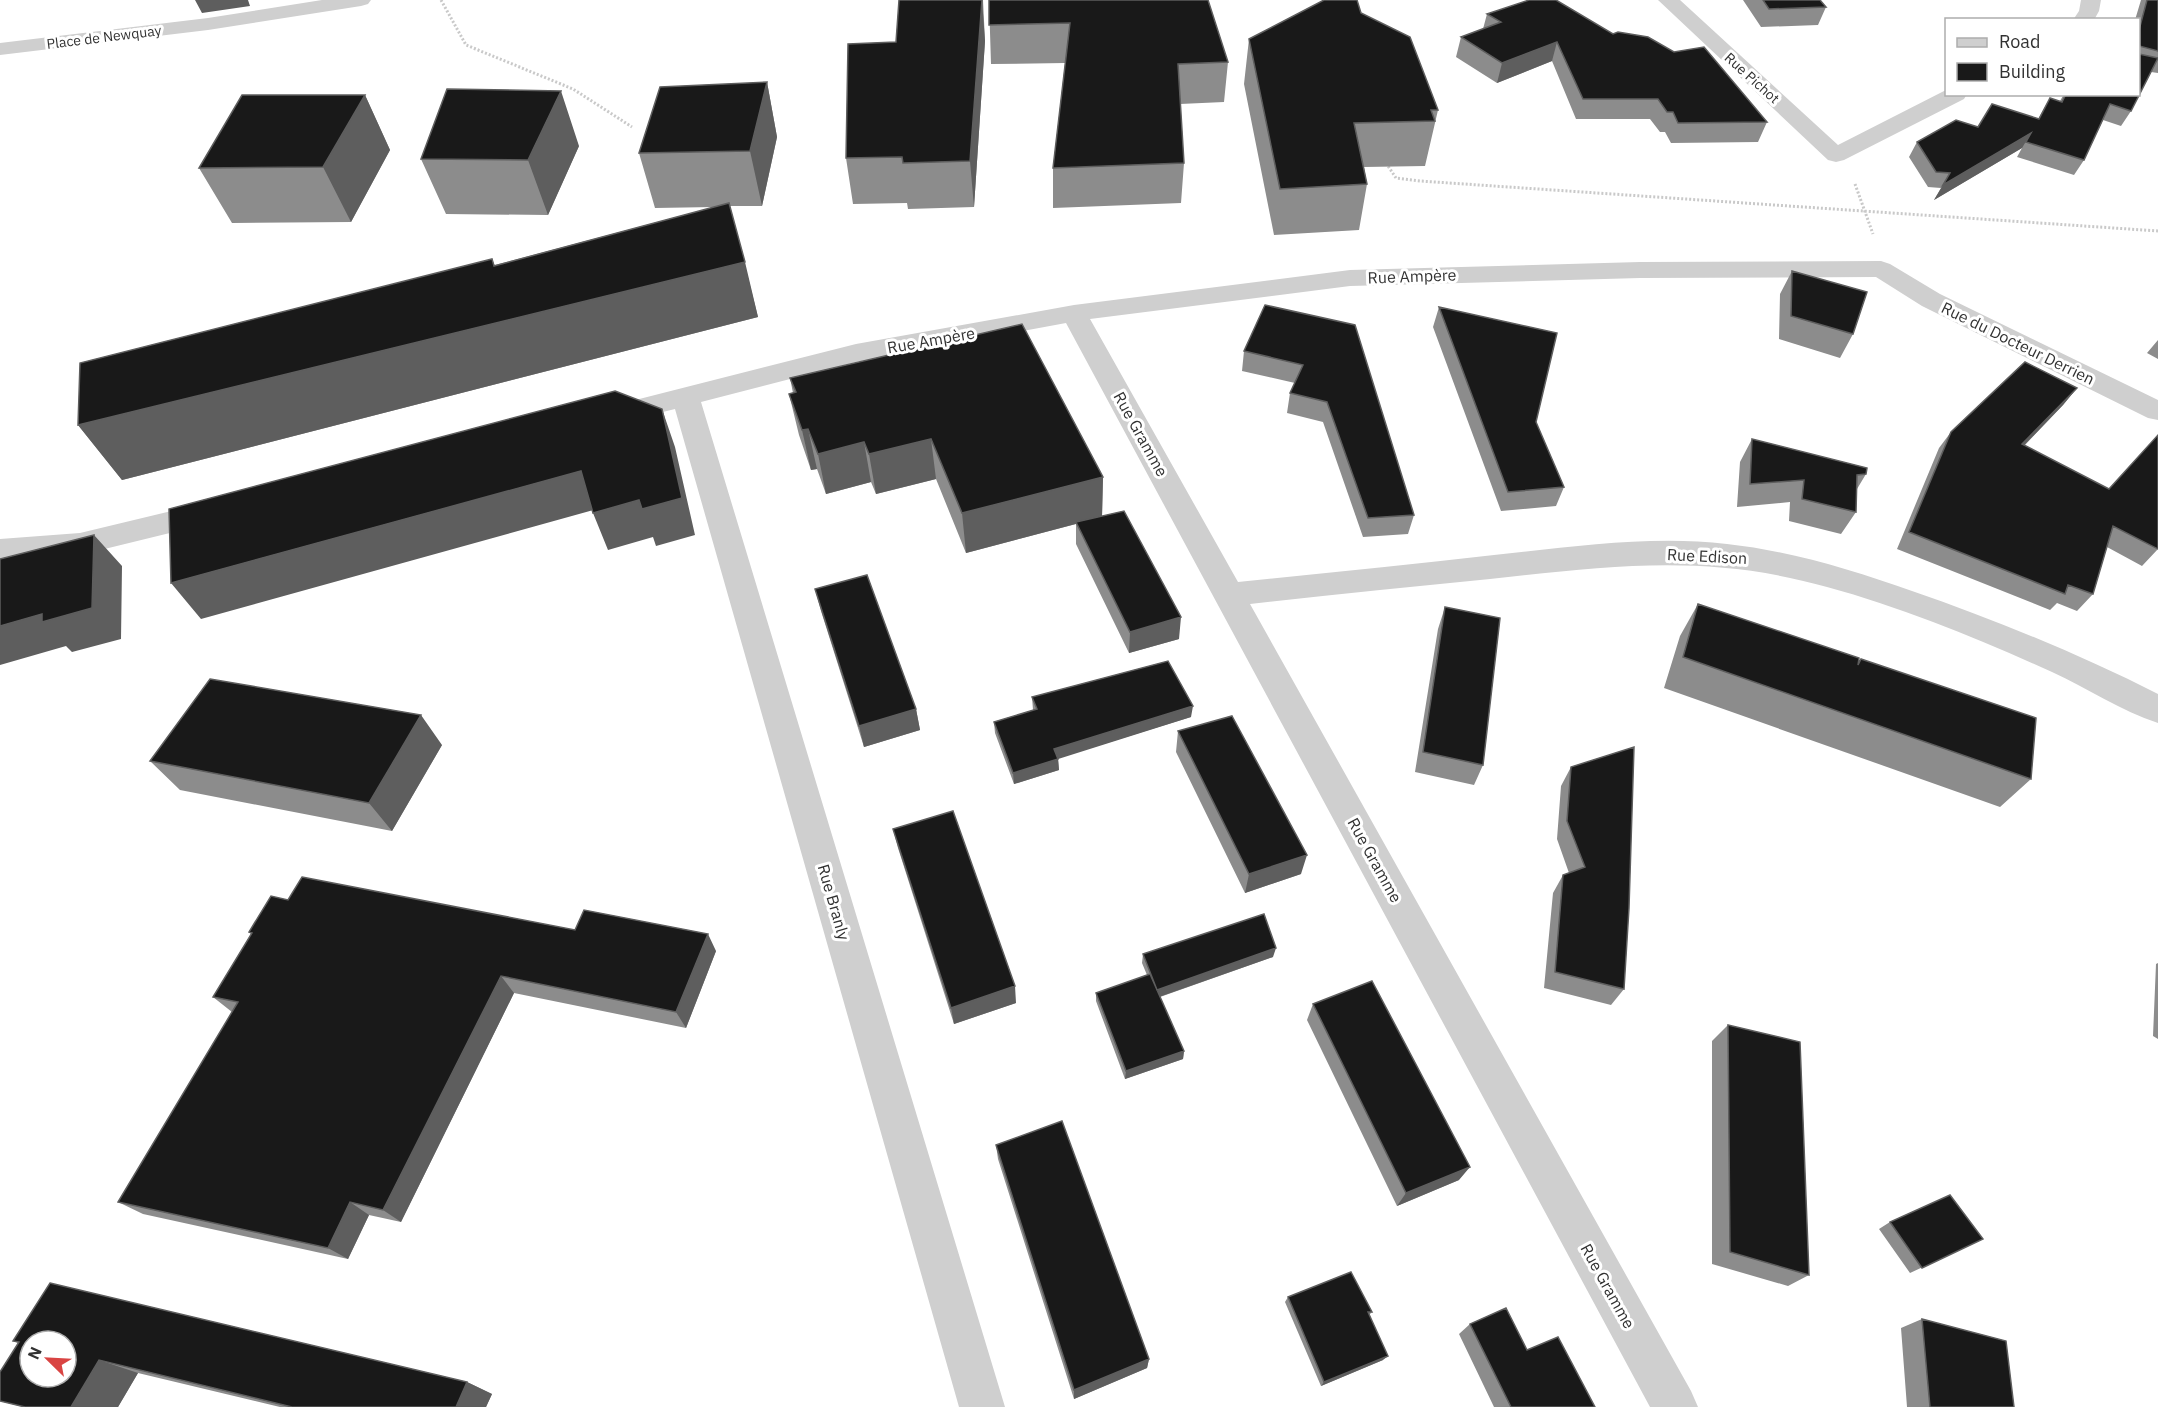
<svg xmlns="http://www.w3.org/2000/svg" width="2158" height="1407" viewBox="0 0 2158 1407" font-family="'IBM Plex Sans',sans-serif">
  <rect width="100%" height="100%" fill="#fff"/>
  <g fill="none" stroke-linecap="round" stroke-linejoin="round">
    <path stroke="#c9c9c9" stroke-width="3" stroke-dasharray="2 2" stroke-linecap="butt" d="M441,0l25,45 107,44 59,38
      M1386,163l10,15 24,3 738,50
      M1855,184l18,50"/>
    <path fill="#cfcfcf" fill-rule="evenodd" d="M322,0h49l-3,4 -7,2 -153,24 -208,25v-12l208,-25z
      M1658,0h22l158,145 108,-55v4h21l-3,5 -120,61 -8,2 -8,-2z
      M2081,0h20l-2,11 -5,9h-21l6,-9z
      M1881,261l9,3 50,30 218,106v20l-10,-2 -226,-112 -46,-29 -236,1 -290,8 -260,33 148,263c85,-9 171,-17 256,-27 77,-8 156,-20 233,-11 64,7 125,26 185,47 84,29 167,63 246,103v29c-37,-12 -71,-35 -106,-51 -73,-33 -148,-64 -225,-85 -120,-34 -216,-21 -337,-8 -80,8 -160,16 -240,25l441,787 7,16h-48l-584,-1084 -210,39 -155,40 304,1005h-46l-284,-998 -65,16 -10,-2 -4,-7 4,-7 256,-65 218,-39 276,-35 290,-8z
      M213,501l10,3 5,8 -5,8 -143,35 -80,6v-22l80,-6z"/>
  </g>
  <path fill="#8c8c8c" d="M899,0h84l2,41 -11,166 -66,2 -1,-6 -54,1 -7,-46 50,-116z
    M989,0l239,62 -4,40 -44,2 4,59 -3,40 -128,5v-40l12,-105 -74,1z
    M1743,0h77l6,7 -8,18 -57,2z
    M2141,0h17v73l-7,-1 -20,39 -10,15 -18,-6 -19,40 -10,15 -57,-18 5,-9 -88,52 7,-12 -13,-1 -19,-30 8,-15 61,-15 60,-8 12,-21 10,3 4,-7h75v-74h-4z
    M1361,13l77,97 -13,56 -61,1 3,17 -8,46 -85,5 -30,-151 5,-45z
    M1487,14l126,20 154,88 -9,20 -87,1 -6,-11h-5l-10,-13h-74l-24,-58 -55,22 -41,-26 5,-20 22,-8z
    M767,82l10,55 -15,69h-32l28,111 -636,163 -44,-55 417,-160 219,-58 -59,1 -16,-55z
    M365,95l25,55 -39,72 -119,1 -33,-55z
    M579,146l-31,69 -102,-1 -25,-55z
    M1792,271l61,63 -13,24 -61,-19 1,-45z
    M1265,305l149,210 -6,19 -45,3 -40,-115 -36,-9 3,-20 5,-10 -53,-12 2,-20z
    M1439,307l97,115 28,65 -8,19 -55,5 -68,-184z
    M2158,340v19l-11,-6z
    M790,378l313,99 -1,39 77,123 -50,14 -53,-109v-20l-110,29 -30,-74 -60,15 -5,-12 -45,12 -9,-25 -6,1 -12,-35 -10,-41 4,-1z
    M2077,388l-14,17 -39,41 134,103 -16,17 -35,-19 -14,47 -16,17 -20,-8 -7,7 -153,-61 42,-101 12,-16z
    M1752,439l114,35 -9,15 -1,23 -15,22 -52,-13 1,-19 -53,5 3,-45z
    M815,589l101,120 4,21 -56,17 -43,-136z
    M1698,604l160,58 3,-3 170,120 -31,28 -336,-119 16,-52z
    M1445,607l38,158 -9,20 -59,-13 23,-143z
    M1032,697l159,20 -133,41 1,12 -45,14 -19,-51 -1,-11 39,-12z
    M1178,731l123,143 -56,19 -69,-141z
    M442,745l-50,86 -212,-41 -30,-29z
    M1571,767l53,222 -13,16 -67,-17 9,-95 10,-18 6,-2 -12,-34 4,-53z
    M893,829l123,174 -62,21 -56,-176z
    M288,900l287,30 141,21 -30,77 -172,-35 -113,229 -32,-7 -21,44 -205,-45 -25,-12 114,-190 -19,-15 38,-63 -2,-2z
    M1143,954l130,3 -113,40 24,54 -1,8 -58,20 -29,-78v-8l51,-18 -5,-12z
    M2158,963v76l-5,-3 3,-72z
    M1313,1004l146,176 -62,26 -90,-186z
    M1728,1025l81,250 -21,11 -76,-22v-223z
    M996,1145l153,214 -2,9 -73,31 -76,-240z
    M1890,1222l93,17 -73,34 -31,-44z
    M1288,1297l84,15 -3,3 14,45 -62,26 -36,-84z
    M1922,1319l92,88h-107l-6,-79z
    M1470,1324l57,26 68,57h-101l-35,-73z
    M13,1341l454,41 25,12 -6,13h-206l-142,-34 -20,34h-95l-23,-6 18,-58z"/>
  <path fill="#5e5e5e" d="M195,0h53l2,6 -48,7z
    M982,0l3,41 -11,166 -4,-46z
    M1557,42l-5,19 -55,22 5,-20z
    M767,82l10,55 -15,69 -12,-55z
    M561,91l18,55 -31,69 -20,-55z
    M365,95l25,55 -39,72 -28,-55z
    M2031,133l-9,15 -88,52 9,-15z
    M492,259l24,56 229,-53 13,55 -636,163 -44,-55 416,-159z
    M2077,388l-14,17 -54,56 13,-17z
    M662,409l13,38 20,88 -39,11 -3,-9 -45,13 -15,-37z
    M808,429l9,40 -6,1 -9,-40z
    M931,439l5,40 -60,15 -7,-40z
    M864,442l7,40 -45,12 -8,-40z
    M581,471l16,38 -396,110 -30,-36z
    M1103,477l-1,40 -136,36 -4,-40z
    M94,535l28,31 -1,73 -49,13 -6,-6 -66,19v-39l42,-12z
    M1181,617l-2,22 -50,14 1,-21z
    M1193,706l-2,11 -136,43 -1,-11z
    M916,709l4,21 -56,17 -5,-21z
    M421,715l21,30 -50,86 -23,-28z
    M1058,759l1,11 -45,14 -1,-11z
    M1307,855l-6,19 -56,19 4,-19z
    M708,934l8,17 -30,77 -10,-16z
    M1276,948l-3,9 -117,41 1,-8z
    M501,976l13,17 -113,229 -18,-12z
    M1015,986l1,17 -62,21 -3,-16z
    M1184,1051l-1,8 -58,20 1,-8z
    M1470,1167l-11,13 -62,26 9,-13z
    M350,1202l19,13 -21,44 -20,-11z
    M1388,1356l-5,4 -62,26 3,-4z
    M1149,1359l-2,9 -73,31v-9z
    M99,1360l39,13 -20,34h-47z
    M467,1382l25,12 -6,13h-30z"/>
  <path fill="#191919" stroke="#5e5e5e" stroke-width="1.5" fill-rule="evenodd" d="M899,0h83l-12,161 -67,2 -1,-6 -56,1 2,-114 48,-2z
    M989,0h219l20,62 -50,2 6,99 -131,5 17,-145 -81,2z
    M1324,0h33l4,13 49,24 28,73h-7l4,11 -81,2 13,61 -87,5 -31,-150z
    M1529,0h27l57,34 5,-2 30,5 26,15 30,-5 63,75 -89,1 -5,-11h-6l-9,-13h-75l-26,-57 -55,21 -41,-26 40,-15 -14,-8z
    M1763,0h57l6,7 -57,2z
    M2147,0h11v51l-19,-5v-16z
    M2139,54l19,4 -27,53 -21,-7 -26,56 -58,-18 5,-9 -88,52 7,-12 -14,-1 -19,-30 39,-22 22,7 14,-23 47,15 11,-21 12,4 4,-8h73z
    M767,82l-17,69 -111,2 21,-66z
    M447,89l114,2 -33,69 -107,-1z
    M242,95h123l-42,72 -124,1z
    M729,203l16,59 -667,163 2,-62 412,-104 2,7z
    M1792,271l75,21 -14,42 -62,-18z
    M1265,305l90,20 59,190 -46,3 -41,-116 -37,-9 13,-28 -59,-14z
    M1439,307l118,26 -21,89 28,65 -56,5z
    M1022,324l81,153 -141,36 -31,-74 -62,15 -5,-12 -46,12 -10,-25 -6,1 -13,-36 7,-2 -6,-14z
    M2025,362l52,26 -55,56 87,45 49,-54v114l-45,-23 -20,68 -25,-9 -3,9 -156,-62 42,-100z
    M615,391l47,18 20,89 -40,11 -3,-9 -46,13 -12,-42 -410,112 -2,-74z
    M1752,439l115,29 -1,6 -9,1 -1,37 -54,-13 2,-19 -54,4z
    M1124,511l57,106 -51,15 -54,-110z
    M94,535l-2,73 -50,14v-8l-42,12v-67z
    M867,575l49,134 -57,17 -44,-137z
    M1698,604l161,54 -1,7 3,-6 175,59 -5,61 -348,-122z
    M1445,607l55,11 -17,147 -60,-13z
    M1168,661l25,45 -139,43 4,10 -45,14 -19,-51 43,-13 -5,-12z
    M210,679l211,36 -52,88 -219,-42z
    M1232,716l75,139 -58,19 -71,-143z
    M1634,747l-5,161 -5,81 -69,-17 8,-97 22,-8 -18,-46 4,-54z
    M953,811l62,175 -64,22 -58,-179z
    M302,877l273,53 9,-20 124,24 -32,78 -175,-36 -118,234 -33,-8 -22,46 -210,-46 120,-200 -25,-5 39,-64 -3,-1 22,-36 17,4z
    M1264,914l12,34 -119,42 -14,-36z
    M1150,974l34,77 -58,20 -30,-78z
    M1372,981l98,186 -64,26 -93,-189z
    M1728,1025l72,17 9,233 -79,-23z
    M1062,1121l87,238 -75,31 -78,-245z
    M1950,1195l33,44 -61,29 -32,-46z
    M1351,1272l21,40h-4l20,44 -64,26 -36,-85z
    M50,1283l417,99 -11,25h-164l-193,-47 -28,47h-46l-25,-6v-29l19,-30 -6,-1zM30,1341h36v36h-36z
    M1506,1308l21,42 31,-13 37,70h-84l-41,-83z
    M1922,1319l84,22 8,66h-84z"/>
  <g text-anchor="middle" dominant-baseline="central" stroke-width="6" stroke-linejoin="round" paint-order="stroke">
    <g font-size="14" fill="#323232" stroke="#fff">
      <text transform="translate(104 37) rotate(-7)">Place de Newquay</text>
      <text transform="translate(1752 78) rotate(42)">Rue Pichot</text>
    </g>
    <g font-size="16" fill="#323232" stroke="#fff">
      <text transform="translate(1412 276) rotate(-2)">Rue Ampère</text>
      <text transform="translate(931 340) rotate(-10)">Rue Ampère</text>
      <text transform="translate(2018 343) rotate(26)">Rue du Docteur Derrien</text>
      <text transform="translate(1141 434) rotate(61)">Rue Gramme</text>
      <text transform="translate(1707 556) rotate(3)">Rue Edison</text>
      <text transform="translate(1375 860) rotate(61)">Rue Gramme</text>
      <text transform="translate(834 902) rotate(74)">Rue Branly</text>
      <text transform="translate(1608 1286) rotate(61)">Rue Gramme</text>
    </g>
  </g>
  <rect x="1945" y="18" width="195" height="78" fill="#ffffff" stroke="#adadad" stroke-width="1.5"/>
  <rect x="1957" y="38" width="30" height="9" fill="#cfcfcf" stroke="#adadad" stroke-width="1.5"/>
  <text x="1999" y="48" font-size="18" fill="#323232">Road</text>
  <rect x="1957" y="63" width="30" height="18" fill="#191919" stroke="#adadad" stroke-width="1.5"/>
  <text x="1999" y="78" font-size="18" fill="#323232">Building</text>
  <g transform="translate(48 1359) rotate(294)"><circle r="28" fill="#ffffff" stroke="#adadad" stroke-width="1.5"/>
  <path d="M0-4.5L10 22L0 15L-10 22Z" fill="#d94443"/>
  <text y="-9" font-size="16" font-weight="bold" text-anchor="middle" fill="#323232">N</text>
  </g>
</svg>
